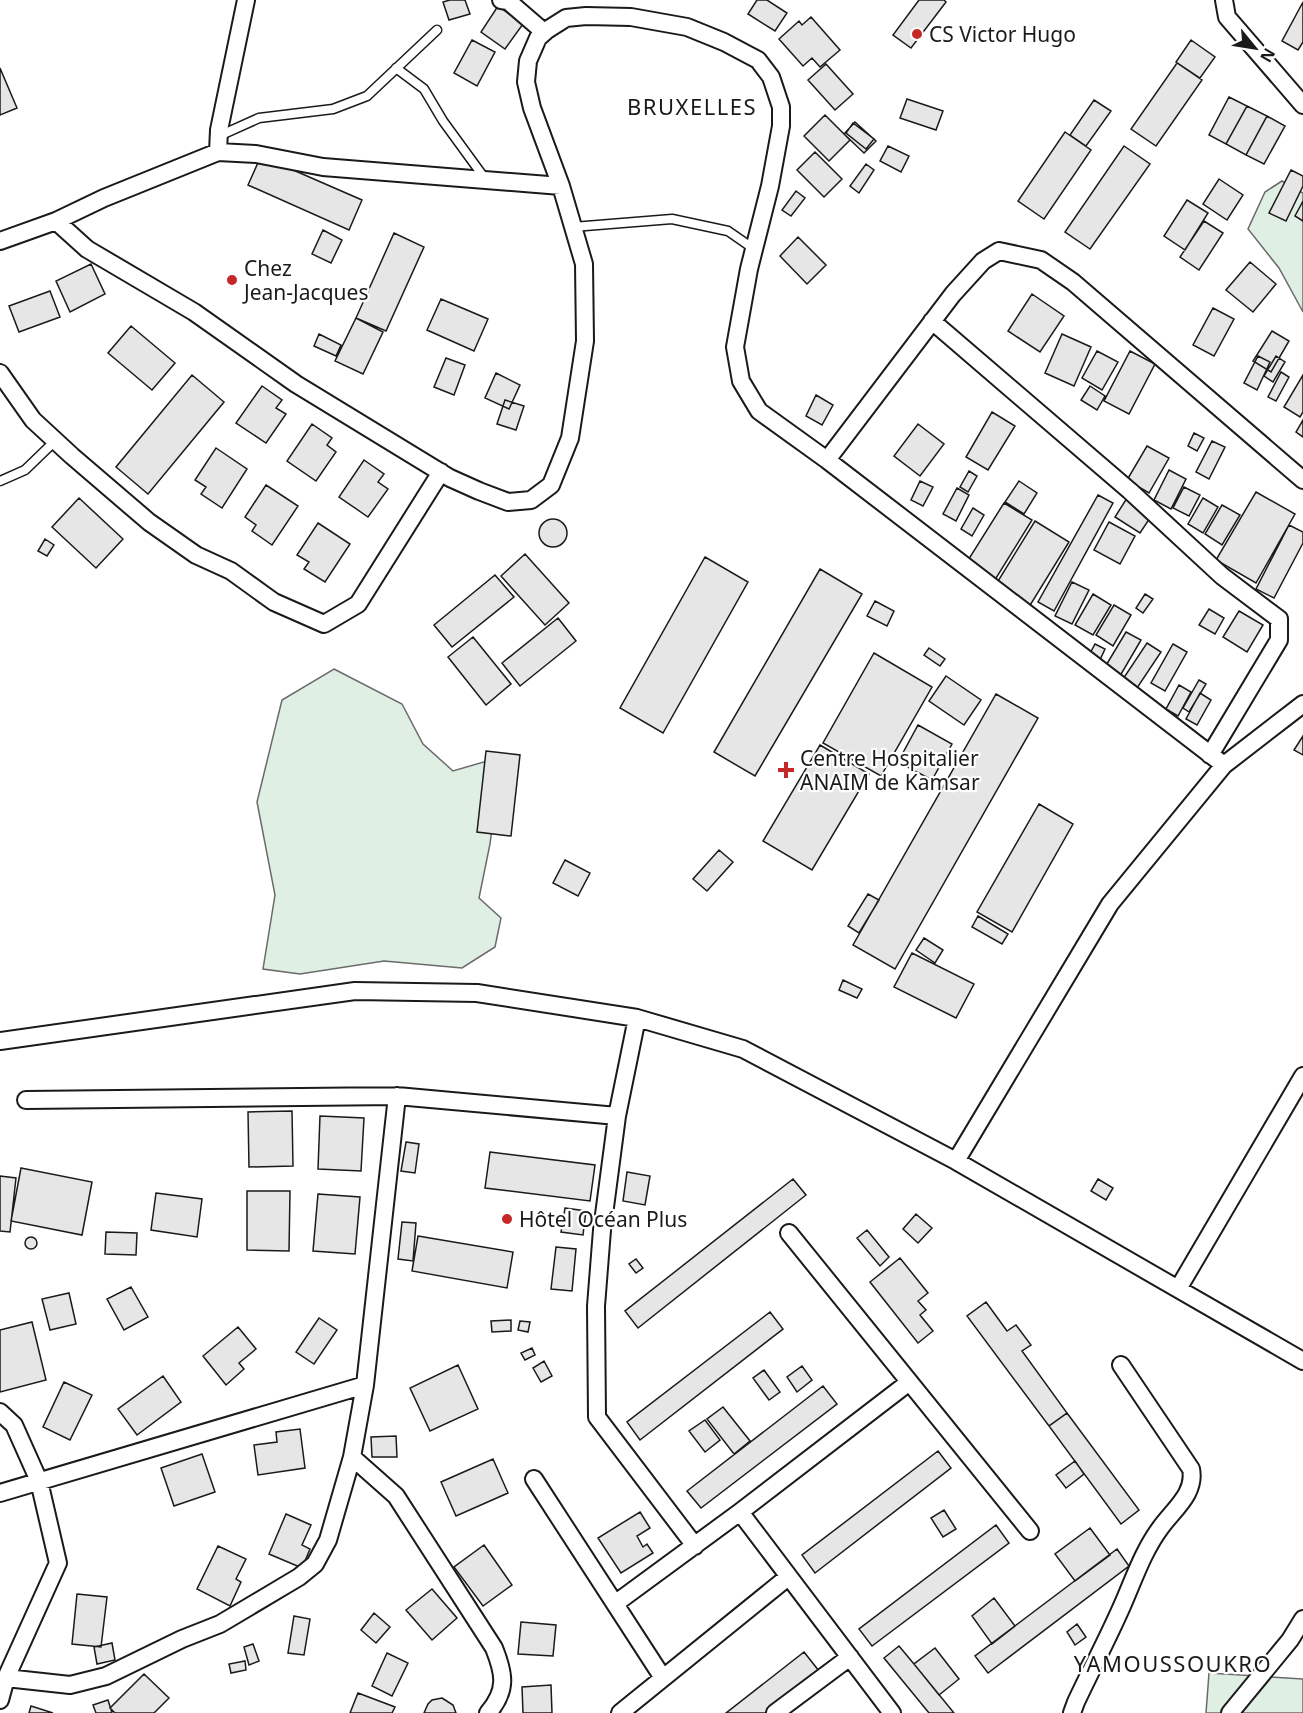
<svg xmlns="http://www.w3.org/2000/svg" width="1303" height="1713" viewBox="0 0 1303 1713" font-family="'Noto Sans',sans-serif">
  <rect width="100%" height="100%" fill="#fff"/>
  <path fill="#e0efe3" stroke="#6a6a6a" stroke-width="1.5" d="M1282,181l21,12v119l-24,-44 -31,-39 17,-37z
    M334,669l68,35 21,40 30,27 34,-10 12,14 -9,69 -11,54 22,20 -6,29 -33,21 -78,-7 -84,13 -37,-5 12,-74 -18,-93 25,-102z
    M1209,1673l94,6v34h-97z"/>
  <path fill="#e6e6e6" stroke="#1a1a1a" stroke-width="1.5" d="M450,0h15l5,14 -21,6 -6,-18z
    M757,0h10l20,13 -12,18 -27,-17z
    M919,0h25l2,2 -35,46 -18,-13z
    M1303,2v40l-5,8 -16,-9z
    M498,6l25,18 -18,25 -24,-17z
    M811,17l29,33 -20,17 -8,-9 -9,8 -24,-27 20,-18 3,4z
    M472,40l23,12 -18,34 -23,-13z
    M1191,40l24,17 -15,21 -24,-16z
    M1177,63l25,17 -46,66 -25,-17z
    M826,64l27,30 -18,16 -27,-30z
    M0,68l17,40 -17,7z
    M1229,97l18,9 -21,38 -17,-9z
    M907,99l36,12 -7,19 -36,-12z
    M1094,100l17,11 -25,35 -16,-11z
    M1247,106l20,10 -21,39 -20,-11z
    M825,115l25,25 -21,21 -25,-25z
    M1267,116l18,10 -21,38 -18,-9z
    M855,122l21,19 -12,12 -20,-19z
    M853,123l21,16 -8,10 -20,-16z
    M1065,132l26,18 -47,69 -26,-18z
    M888,146l21,10 -8,16 -21,-11z
    M1124,146l26,18 -60,85 -25,-17z
    M815,152l27,27 -18,18 -27,-27z
    M261,156l101,44 -13,30 -101,-45z
    M866,164l8,6 -15,23 -9,-7z
    M1291,170l12,6v10l-17,35 -17,-8z
    M1219,179l24,16 -16,25 -24,-16z
    M796,191l9,7 -14,18 -9,-6z
    M1187,200l21,13 -23,37 -21,-14z
    M1303,201v20l-8,-5z
    M1204,221l19,12 -24,37 -19,-13z
    M323,230l19,10 -11,23 -19,-9z
    M394,233l30,14 -38,84 -30,-13z
    M798,237l28,28 -19,19 -27,-28z
    M1250,262l26,22 -23,28 -27,-22z
    M91,264l14,30 -35,18 -14,-31z
    M50,291l10,26 -41,15 -10,-26z
    M1032,294l32,22 -24,36 -32,-21z
    M441,299l47,20 -14,32 -47,-21z
    M1213,308l21,11 -20,37 -21,-11z
    M356,318l27,14 -20,42 -28,-13z
    M131,326l44,37 -23,27 -44,-37z
    M1272,331l17,10 -18,31 -18,-11z
    M319,334l22,11 -5,11 -22,-10z
    M1062,334l29,13 -17,39 -29,-13z
    M1097,351l21,11 -16,28 -20,-12z
    M1130,351l25,13 -26,50 -25,-13z
    M1258,356l12,6 -13,28 -13,-7z
    M1276,356l9,6 -12,20 -9,-6z
    M446,358l19,7 -11,30 -20,-8z
    M1281,372l8,5 -13,24 -8,-4z
    M496,373l24,12 -11,24 -24,-11z
    M192,375l32,27 -76,92 -32,-27z
    M1303,375v37l-3,5 -16,-10z
    M262,386l20,14 -6,8 10,6 -20,29 -30,-20z
    M1090,386l15,10 -8,14 -16,-10z
    M816,395l17,10 -11,20 -16,-9z
    M505,400l19,6 -8,24 -19,-6z
    M992,412l23,14 -27,44 -22,-13z
    M1303,420v17l-7,-5z
    M312,424l20,14 -5,7 9,7 -20,29 -29,-20z
    M918,424l26,20 -24,32 -26,-20z
    M1194,433l10,5 -7,13 -9,-5z
    M1212,441l13,6 -16,32 -13,-7z
    M1147,446l22,12 -20,35 -22,-13z
    M216,448l31,21 -25,39 -21,-14 5,-7 -11,-7z
    M364,460l20,14 -6,8 10,7 -20,28 -29,-20z
    M1169,470l17,9 -15,30 -17,-9z
    M969,471l8,5 -9,16 -8,-5z
    M920,481l13,6 -10,19 -12,-6z
    M1019,481l18,12 -13,21 -19,-12z
    M266,485l32,21 -26,39 -20,-14 4,-6 -11,-8z
    M1184,487l16,8 -11,21 -16,-8z
    M957,488l12,7 -13,26 -13,-7z
    M1256,492l39,22 -39,69 -40,-23z
    M1098,495l15,8 -59,108 -16,-9z
    M79,498l44,41 -27,29 -44,-41z
    M1127,498l25,17 -12,18 -25,-16z
    M1203,498l15,9 -15,26 -15,-9z
    M1004,503l28,17 -39,63 -28,-18z
    M1222,505l18,10 -18,30 -17,-11z
    M973,508l11,7 -12,21 -11,-7z
    M539 533a14 14 0 1 1 28 0a14 14 0 1 1-28 0Z
    M1035,521l34,21 -40,65 -34,-21z
    M1109,522l26,14 -15,28 -26,-14z
    M318,523l32,21 -25,38 -21,-13 5,-7 -12,-7z
    M1289,525l14,7v11l-29,55 -18,-9z
    M45,539l9,6 -7,11 -9,-5z
    M525,554l44,49 -24,22 -44,-49z
    M705,557l43,25 -85,151 -43,-25z
    M820,569l42,25 -107,182 -41,-24z
    M495,575l19,22 -62,50 -18,-22z
    M1072,582l17,8 -17,34 -17,-8z
    M1093,594l18,11 -18,30 -18,-10z
    M1145,594l8,5 -10,14 -7,-5z
    M875,601l19,10 -7,15 -20,-10z
    M1114,605l17,10 -18,31 -17,-11z
    M1209,609l15,9 -9,16 -16,-9z
    M1239,611l24,14 -16,27 -24,-15z
    M558,618l18,23 -56,45 -18,-23z
    M1126,632l15,8 -21,36 -15,-9z
    M473,637l38,47 -25,21 -38,-48z
    M1147,643l14,9 -26,39 -14,-9z
    M1095,644l10,5 -7,15 -11,-5z
    M1173,644l14,8 -22,39 -14,-8z
    M929,648l16,11 -5,7 -16,-11z
    M874,653l58,34 -51,89 -58,-33z
    M946,676l35,24 -17,25 -35,-24z
    M1199,680l7,4 -17,28 -6,-4z
    M1179,685l12,7 -13,24 -12,-7z
    M1200,693l11,7 -14,25 -11,-6z
    M996,694l42,24 -143,251 -42,-24z
    M918,725l34,19 -20,36 -34,-18z
    M1303,736v19l-9,-5z
    M820,745l49,29 -57,96 -49,-29z
    M486,751l34,4 -9,81 -34,-4z
    M1039,804l34,20 -61,108 -35,-20z
    M719,850l14,12 -26,29 -14,-12z
    M565,860l25,13 -12,23 -25,-13z
    M868,894l11,6 -20,33 -11,-7z
    M978,916l30,18 -6,10 -30,-17z
    M924,938l19,12 -8,13 -19,-13z
    M912,953l62,31 -18,34 -62,-31z
    M843,980l19,9 -5,9 -18,-8z
    M292,1111l1,55 -44,1 -1,-55z
    M320,1116l44,2 -3,53 -43,-2z
    M406,1142l13,2 -4,29 -14,-2z
    M490,1152l105,13 -5,36 -105,-13z
    M21,1168l71,14 -10,53 -71,-14z
    M627,1172l23,4 -5,29 -22,-4z
    M0,1176l16,2 -6,54 -10,-1z
    M793,1179l13,16 -168,133 -13,-17z
    M1098,1179l15,9 -7,12 -15,-9z
    M247,1191h43l-1,60 -42,-1z
    M156,1193l46,6 -5,38 -46,-7z
    M318,1194l42,3 -5,57 -42,-3z
    M565,1208l21,3 -3,24 -22,-3z
    M916,1214l16,14 -14,15 -15,-14z
    M402,1222l14,1 -3,38 -15,-2z
    M867,1230l22,27 -9,9 -23,-28z
    M106,1232l31,1 -1,22 -31,-1z
    M418,1236l95,16 -6,36 -95,-17z
    M25 1243a6 6 0 1 1 12 0a6 6 0 1 1-12 0Z
    M556,1247l20,2 -4,42 -21,-2z
    M900,1258l28,35 -10,8 8,9 -6,5 13,16 -15,12 -48,-61z
    M636,1259l7,9 -7,5 -7,-9z
    M131,1287l17,30 -24,13 -17,-31z
    M69,1293l7,31 -26,6 -8,-31z
    M986,1302l21,29 9,-6 15,20 -9,6 45,62 -18,13 -82,-110z
    M770,1312l13,17 -143,111 -13,-18z
    M319,1318l18,12 -23,34 -18,-12z
    M511,1320v11l-19,1 -1,-11z
    M520,1321l10,1 -2,10 -10,-2z
    M32,1322l14,58 -46,12v-62z
    M238,1327l18,22 -17,14 5,6 -18,16 -23,-29z
    M532,1348l3,7 -10,5 -4,-7z
    M544,1361l8,15 -11,6 -8,-14z
    M458,1365l20,44 -48,22 -20,-43z
    M802,1366l10,14 -15,12 -10,-15z
    M764,1370l16,22 -11,8 -16,-22z
    M163,1376l18,26 -44,33 -19,-26z
    M64,1382l28,13 -22,45 -27,-13z
    M823,1386l14,18 -136,104 -14,-17z
    M723,1407l27,34 -16,13 -27,-35z
    M1067,1413l72,97 -18,14 -72,-98z
    M705,1420l15,20 -15,12 -16,-21z
    M300,1429l5,39 -47,7 -4,-30 23,-3 -1,-10z
    M396,1436l1,21h-25l-1,-20z
    M938,1451l13,17 -136,105 -13,-18z
    M202,1454l13,38 -41,14 -13,-38z
    M493,1459l15,34 -52,23 -15,-34z
    M1075,1461l9,13 -18,14 -10,-13z
    M944,1510l12,19 -13,8 -12,-19z
    M640,1512l10,16 -13,8 6,11 4,-3 6,9 -32,20 -23,-35z
    M286,1514l25,11 -9,20 8,4 -8,19 -33,-14z
    M996,1525l13,18 -137,103 -13,-17z
    M1090,1528l20,27 -35,26 -20,-27z
    M484,1545l28,40 -29,21 -29,-39z
    M218,1546l28,13 -10,20 5,3 -11,24 -33,-17z
    M1117,1549l12,17 -141,107 -13,-17z
    M432,1589l25,29 -25,22 -26,-30z
    M77,1594l30,3 -6,50 -29,-3z
    M994,1598l21,28 -23,18 -20,-28z
    M374,1613l16,14 -14,16 -15,-13z
    M294,1616l16,3 -6,36 -16,-2z
    M521,1622l35,3 -3,31 -35,-2z
    M1077,1624l9,13 -11,8 -8,-13z
    M112,1643l3,17 -18,4 -3,-17z
    M253,1644l6,17 -10,4 -5,-18z
    M899,1646l15,18 40,49h-25l-45,-55z
    M935,1648l24,31 -20,16 -25,-31z
    M804,1652l15,19 -53,42h-40z
    M387,1653l21,10 -16,33 -20,-10z
    M245,1661l1,9 -15,3 -2,-9z
    M144,1674l25,24 -15,15h-39l-5,-5z
    M551,1685l1,28h-29l-1,-26z
    M358,1693l37,14 -3,6h-42z
    M442,1698l11,7 3,8h-32l4,-9 4,-4z
    M108,1700l4,13h-16l-3,-8z
    M31,1706l22,7h-24z"/>
  <g fill="none" stroke-linecap="round" stroke-linejoin="round">
    <defs>
      <path id="service" d="M396,68l28,21 19,32 43,59
        M219,136l40,-18 74,-9 34,-13 70,-66
        M573,227l99,-8 56,12 26,18
        M0,481l25,-11 30,-29"/>
      <path id="minor" d="M501,0l7,1 36,31
        M1224,0l3,17 76,88
        M218,152l1,-22 27,-130
        M56,221l31,28 107,63 102,72 154,94 29,13 29,11 23,-2 20,-15 19,-47 15,-97 -1,-77 -23,-78 -29,-78 -6,-26 2,-21 10,-23 9,-8 19,-12 20,-2 45,1 56,10 37,15 34,18 13,17 10,30v19l-11,60 -21,83 -14,78 6,34 18,30 68,49 397,305
        M0,241l56,-20 48,-23 114,-46 38,2 67,13 238,19
        M932,321l198,170 92,85 57,43v21l-69,115
        M0,373l33,47 39,36 77,66 47,33 35,16 43,31 50,22 34,-20 83,-132
        M827,460l126,-166 30,-33 16,-10 42,9 32,22 230,198
        M637,1018l-20,98 -15,114 -6,76 1,111 98,129
        M0,1041l355,-50 122,2 160,25 106,31 213,112 347,200
        M26,1100l371,-4 220,20
        M956,1161l154,-257 114,-139 79,-61
        M789,1233l241,298
        M1178,1289l125,-213
        M0,1412l14,13 25,56 19,82 -52,115 -6,22
        M352,1457l44,39 98,152c10,25 14,42 -6,65
        M534,1479l129,199
        M0,1493l365,-108
        M740,1512l152,201
        M616,1603l124,-91 168,-129
        M6,1678l64,7 36,-9 76,-37 38,-15 79,-47 16,-13 13,-24 24,-83 13,-72 32,-289
        M620,1713l168,-136
        M775,1713l75,-56
        M1072,1713l4,-11c15,-32 32,-64 46,-96 12,-27 21,-55 39,-79 13,-18 35,-34 30,-58l-70,-104
        M1230,1713l60,-73 13,-21"/>
    </defs>
    <use href="#service" stroke="#1a1a1a" stroke-width="11"/>
    <use href="#minor" stroke="#1a1a1a" stroke-width="20"/>
    <use href="#service" stroke="#fff" stroke-width="8"/>
    <use href="#minor" stroke="#fff" stroke-width="16"/>
  </g>
  <g fill="#c62828" stroke="#fff" stroke-width="2">
    <circle cx="917" cy="34" r="6"/>
    <circle cx="232" cy="280" r="6"/>
    <path d="M783 761h6v6h6v6h-6v6h-6v-6h-6v-6h6z"/>
    <circle cx="507" cy="1219" r="6"/>
  </g>
  <g text-anchor="middle" dominant-baseline="central" stroke-width="4.5" stroke-linejoin="round" paint-order="stroke">
    <g font-size="21" fill="#1a1a1a" stroke="#fff" text-anchor="start">
      <text x="929" y="34">CS Victor Hugo</text>
      <text x="244" y="268">Chez<tspan x="244" dy="24">Jean-Jacques</tspan></text>
      <text x="800" y="758">Centre Hospitalier<tspan x="800" dy="24">ANAIM de Kamsar</tspan></text>
      <text x="519" y="1219">Hôtel Océan Plus</text>
    </g>
    <g font-size="22" letter-spacing="1.5" fill="#1a1a1a" stroke="#fff">
      <text x="692" y="106">BRUXELLES</text>
      <text x="1173" y="1663">YAMOUSSOUKRO</text>
    </g>
  </g>
  <g transform="translate(1255 48) rotate(120)" stroke="#ffffff" stroke-width="4.5" paint-order="stroke">
  <path d="M0-4.5L10 22L0 15L-10 22Z" fill="#1a1a1a"/>
  <text y="-9" font-size="16" font-weight="bold" text-anchor="middle" fill="#1a1a1a">N</text>
  </g>
</svg>
